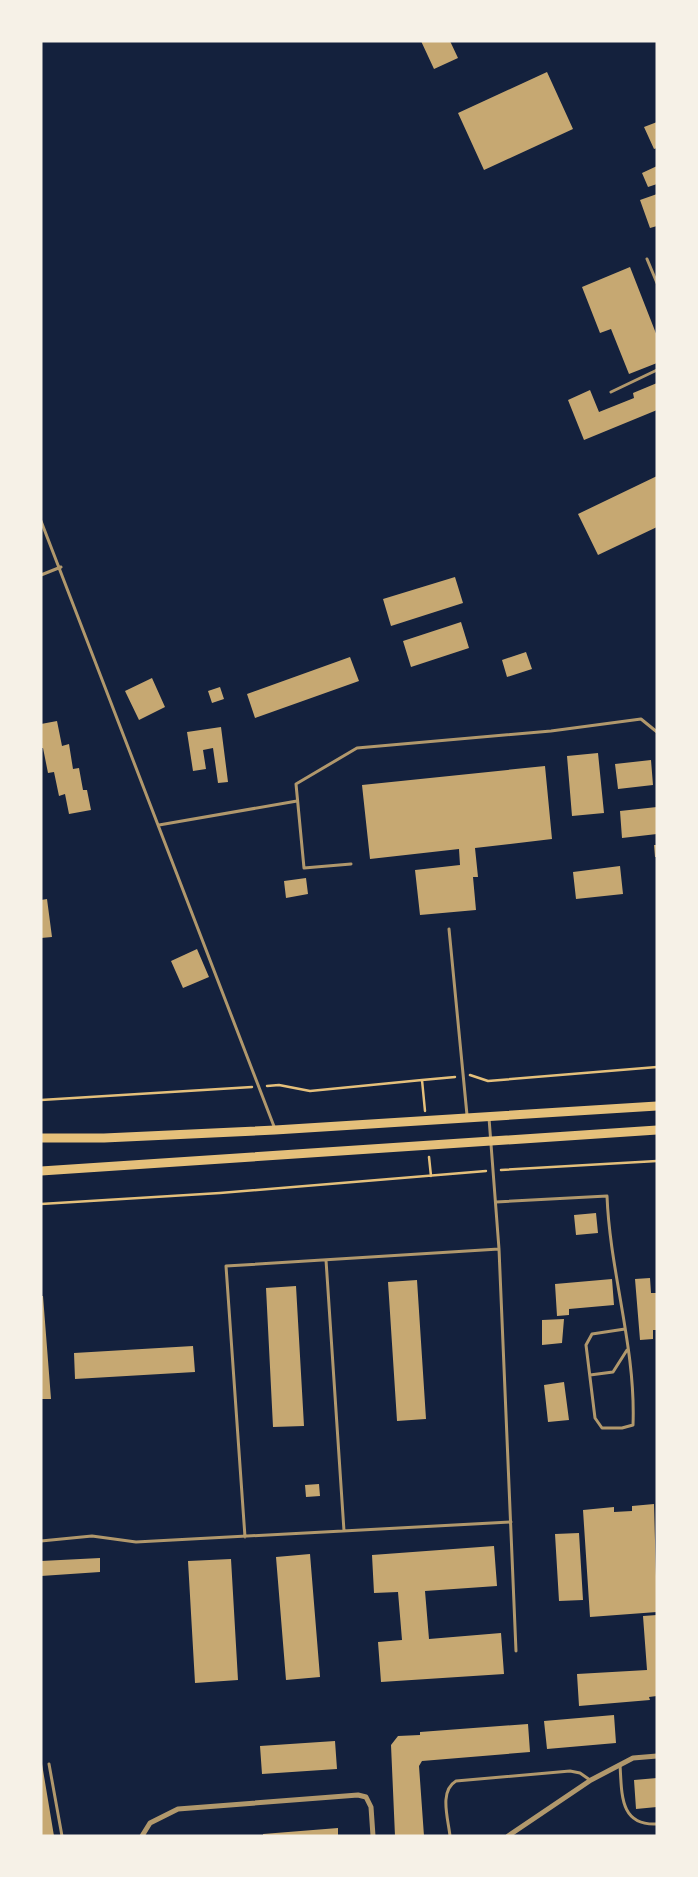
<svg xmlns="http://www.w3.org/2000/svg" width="698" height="1877" viewBox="0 0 698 1877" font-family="Merriweather,serif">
  <rect width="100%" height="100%" fill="#14213d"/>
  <path fill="#c6a872" d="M421,41h29l8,17 -24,11z
    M547,72l26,57 -89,41 -26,-57z
    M657,122v26l-3,1 -10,-22z
    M657,166v18l-9,3 -6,-14z
    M657,194v32l-7,2 -10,-28z
    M630,267l27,69v27l-28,11 -18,-45 -11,4 -18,-46z
    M657,383v27l-73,30 -16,-40 22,-10 9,22 35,-14 -1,-5z
    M657,476v51l-59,28 -20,-41z
    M455,577l8,26 -72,23 -8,-27z
    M461,622l8,26 -58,19 -8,-26z
    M526,652l6,17 -25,8 -5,-17z
    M350,657l9,24 -104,37 -8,-24z
    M152,678l13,29 -26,13 -14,-29z
    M220,687l4,12 -12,4 -4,-12z
    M57,721l5,25 7,-2 4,25 6,-1 4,22h4l4,20 -22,4 -4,-20 -6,2 -5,-24 -6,1 -5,-25h-2v-24z
    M221,727l7,55 -10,1 -5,-35 -10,2 3,19 -13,2 -6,-39z
    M598,753l6,60 -32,3 -5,-60z
    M651,760l2,25 -35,4 -3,-25z
    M545,766l7,73 -77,9 3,29h-5l3,33 -56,5 -5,-45 45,-5 -1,-16 -89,10 -8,-74z
    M657,807v27l-35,4 -2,-27z
    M654,845h3v12h-2z
    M620,866l3,28 -47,5 -3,-27z
    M306,878l2,16 -22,4 -2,-17z
    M47,899l5,38 -11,1v-38z
    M197,949l12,28 -26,11 -12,-27z
    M596,1213l2,20 -22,2 -2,-20z
    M650,1278l1,15h6v37h-4v9l-13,1 -5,-61z
    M612,1279l2,26 -45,4v6l-12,1 -2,-32z
    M417,1280l9,139 -29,2 -9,-139z
    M296,1286l8,140 -31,1 -7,-139z
    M41,1296h2l8,103h-10z
    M564,1319l-2,24 -20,2v-25z
    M193,1346l2,26 -120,7 -1,-26z
    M564,1382l5,38 -21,2 -4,-37z
    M319,1484l1,12 -14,1 -1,-12z
    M654,1504l3,108 -67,5 -7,-107 31,-3v5l18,-1v-5z
    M579,1533l4,67 -24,1 -4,-67z
    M494,1546l3,40 -72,5 4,48 72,-6 3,41 -123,8 -3,-40 24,-2 -4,-48 -24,1 -2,-38z
    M310,1554l10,123 -34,3 -10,-123z
    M100,1558v14l-59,4v-15z
    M231,1559l7,121 -43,3 -7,-122z
    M657,1615v81l-8,1 1,3 -71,6 -2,-32 70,-4 -4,-54z
    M614,1715l2,28 -69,6 -3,-28z
    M528,1724l2,28 -108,9 -3,5 5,70h-29l-4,-91 7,-9 22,-1v-3z
    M335,1741l2,28 -75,5 -2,-28z
    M41,1764h1l12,72h-12z
    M657,1778v29l-21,2 -2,-29z
    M338,1828v8h-75v-2z"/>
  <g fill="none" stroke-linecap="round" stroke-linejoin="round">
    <path stroke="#e5c07b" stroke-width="2.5" d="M470,1075l18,6 169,-14
      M267,1086l12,-1 31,6 112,-11
      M41,1100l211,-13
      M425,1111l-3,-31 33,-3
      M429,1157l2,19
      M501,1170l156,-9
      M41,1204l179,-11 266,-22"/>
    <path stroke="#b1986c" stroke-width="3" d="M647,259l10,24
      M611,392l46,-22
      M41,521l234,608
      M41,575l20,-8
      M159,825l138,-24
      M351,864l-47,4 -8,-84 61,-36 194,-17 90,-12 16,13
      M449,929l18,186
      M489,1118l10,131 17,402
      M496,1202l111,-6c3,77 29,152 26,229l-11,3h-20l-7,-10 -9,-73 6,-11 33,-5
      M326,1260l18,271
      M590,1375l23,-3 14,-22
      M245,1537l-19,-271 273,-17
      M41,1541l51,-5 44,6 375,-20
      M49,1764l13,72
      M620,1765c2,28 -1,61 37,59
      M450,1836c-2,-18 -11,-45 6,-55l114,-10 10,2 10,7"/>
    <path stroke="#b1986c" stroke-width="5" d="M142,1836l8,-13 28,-14 180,-14 8,2 5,10 2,29
      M508,1836l83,-56 42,-22 24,-2"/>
    <path stroke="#e5c07b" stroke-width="9" d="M41,1138h63l171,-8 382,-24
      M41,1171l616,-41"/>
  </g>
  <rect width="698" height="1877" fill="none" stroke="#f6f1e7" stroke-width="85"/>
</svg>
